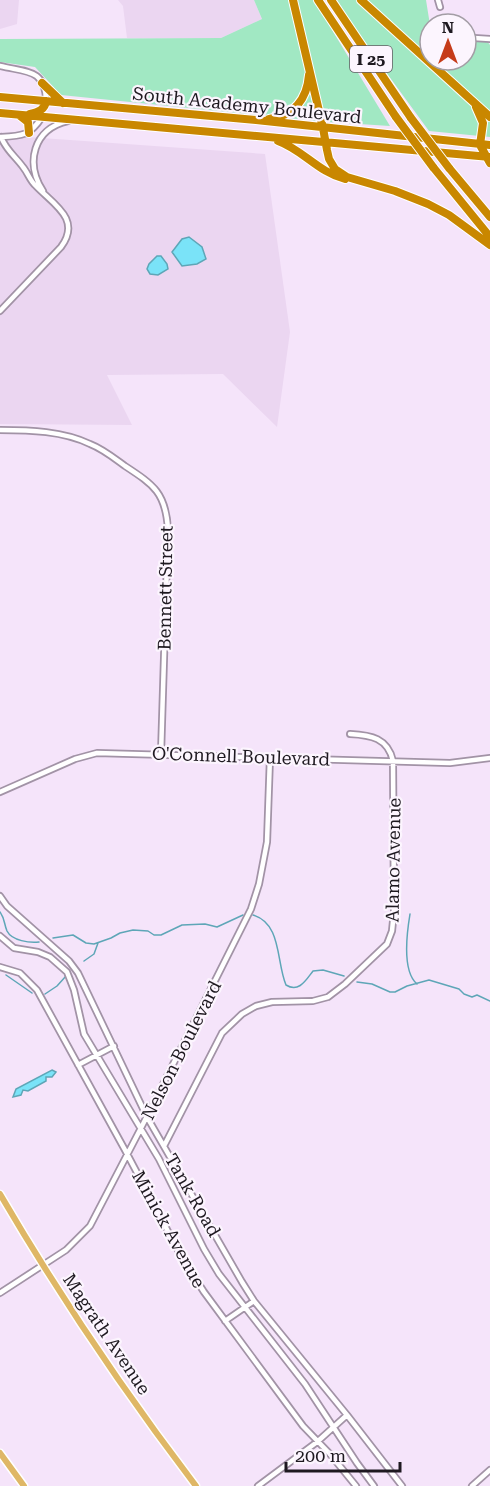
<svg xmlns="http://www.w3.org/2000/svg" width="490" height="1486" viewBox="0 0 490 1486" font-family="'Roboto Serif',serif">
  <rect width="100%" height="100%" fill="#f5e4fa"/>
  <path fill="#ebd6f1" d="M0,0h19l-2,24 -17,5z
    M118,0h136l8,19 -41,19h-94l-4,-32z
    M0,135l265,19 25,178 -13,95 -54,-53 -116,1 25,50 -132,-1z"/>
  <path fill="#a1e8c3" d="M254,0h60l76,126 -62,-4 -267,-27 -26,-28 -35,-5v-23l221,-1 41,-19z
    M337,0h89l4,25v35h36v-21l21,2 3,4v92l-61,-6 -68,-93z"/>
  <path fill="#7ae3f8" stroke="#5ea6b7" stroke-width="1.5" d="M189,237l13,10 4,12 -9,5 -15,2 -10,-14 10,-13z
    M157,256h4l6,8 1,5 -10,6 -8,-1 -3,-5 2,-5z
    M52,1070l4,2 -4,5h-6v4l-18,10 -5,-1 -2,5 -8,2 3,-8z"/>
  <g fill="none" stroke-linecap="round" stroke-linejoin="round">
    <path stroke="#5ea6b7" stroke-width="1.5" d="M0,912c5,7 4,12 7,19 5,10 23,12 32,11
      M410,914c-3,18 -8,57 7,70
      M253,915c29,9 23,46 33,70 13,8 20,-5 27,-14l10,-1 21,6
      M53,938l20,-3 13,8 8,1 17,-6 9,-5 13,-3 15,1 6,4h7l21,-10 23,-1 12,3 26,-12
      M84,961l10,-7 4,-11
      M6,975l26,18
      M357,982l15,2 18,8h5l12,-6 22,-6 30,9 5,5 8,3 5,-2 13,6
      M45,994l12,-8 9,-10"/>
    <defs>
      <path id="minor" d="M438,0l2,7
        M474,38l16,1
        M0,66c24,6 46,2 46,35
        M0,137c21,-1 30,-1 42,-20
        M43,191c-18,-28 -10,-62 25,-70
        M0,311l61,-64c21,-28 -8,-43 -25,-61 -6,-5 -8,-13 -13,-19 -8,-11 -17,-17 -22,-30
        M0,430c30,0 63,1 90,14 13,5 24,14 35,22 29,19 41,27 43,64l-7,224
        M0,792l75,-33 22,-6 353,10 40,-5
        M0,896l7,10 62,55 9,12 69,144 95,165 12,19 93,114 55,71
        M0,936l14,12 24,4 12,5 17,15 7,18 10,44 75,125 45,90 15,25 86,110 52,79 17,23
        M0,967l20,6 17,17 88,160 56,106 23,36 99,134 27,28 26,32
        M78,1065l36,-19
        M164,1146l58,-113 20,-19 14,-8 16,-4 41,-1 15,-4 17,-13 42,-40 5,-13 2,-20 -1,-150c-5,-23 -22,-26 -43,-27
        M0,1293l66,-43 24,-24 51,-98 110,-219 8,-25 8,-42 3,-85
        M225,1321l29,-20
        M258,1486l59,-44 30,-27
        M472,1486l18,-16"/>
      <path id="major" d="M0,1194c59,101 125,199 196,292
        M0,1453l24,33"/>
      <path id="highway" d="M293,0l30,128 4,22 2,9 6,10 12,8 48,14 33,13 21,11 41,30
        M318,0l78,117
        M331,0l80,118
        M361,0l129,117
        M42,83l21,20
        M0,97l256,23 234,25
        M476,107l7,16 -3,22 10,18
        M0,113l490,44
        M30,114c8,-2 15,-4 16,-13
        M19,115l9,7 1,11
        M269,119c25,-3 38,-20 40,-44
        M278,141c25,9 40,31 67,38
        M433,167l57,70
        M449,168l41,49"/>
    </defs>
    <use href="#minor" stroke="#a293a6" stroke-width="8"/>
    <use href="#major" stroke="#fff" stroke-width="9"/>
    <use href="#highway" stroke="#fff" stroke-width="10"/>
    <use href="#minor" stroke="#fff" stroke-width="4.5"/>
    <use href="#major" stroke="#dfb766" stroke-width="6"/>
    <use href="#highway" stroke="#c98700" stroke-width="8"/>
    <defs>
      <path id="highway-bridge" d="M396,117l37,50
        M411,118l38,50"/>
    </defs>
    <use href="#highway-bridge" stroke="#fff" stroke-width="10" stroke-linecap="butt"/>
    <use href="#highway-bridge" stroke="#c98700" stroke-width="8"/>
  </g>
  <g text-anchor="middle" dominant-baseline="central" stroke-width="4.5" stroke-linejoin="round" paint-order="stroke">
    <rect fill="#fcf5fe" stroke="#615b63" stroke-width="1.5" x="350" y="46" width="42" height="26" rx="4.5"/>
    <g font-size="16" font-weight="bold" fill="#1e1920">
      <text x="371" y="59">I 25</text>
    </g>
    <g font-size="18" fill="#1e1920" stroke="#fcf5fe">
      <text transform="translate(247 105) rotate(6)">South Academy Boulevard</text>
      <text transform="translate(165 588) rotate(-89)">Bennett Street</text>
      <text transform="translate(241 756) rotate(2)">O'Connell Boulevard</text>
      <text transform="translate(393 860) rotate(-89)">Alamo Avenue</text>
      <text transform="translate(181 1050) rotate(-63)">Nelson Boulevard</text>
      <text transform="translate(193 1195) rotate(60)">Tank Road</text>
      <text transform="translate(169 1229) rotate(61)">Minick Avenue</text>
      <text transform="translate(107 1334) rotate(56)">Magrath Avenue</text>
    </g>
  </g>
  <g transform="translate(448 42)"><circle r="28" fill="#fcf5fe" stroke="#a39da5" stroke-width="1.5"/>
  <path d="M0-4.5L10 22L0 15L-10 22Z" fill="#c53b1a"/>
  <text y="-9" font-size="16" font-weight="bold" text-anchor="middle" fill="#1e1920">N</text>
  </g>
  <path d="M286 1462v9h114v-9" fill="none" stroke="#1e1920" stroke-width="3"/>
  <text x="295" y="1462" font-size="18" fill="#1e1920" stroke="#fcf5fe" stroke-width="4.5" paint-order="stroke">200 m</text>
</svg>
